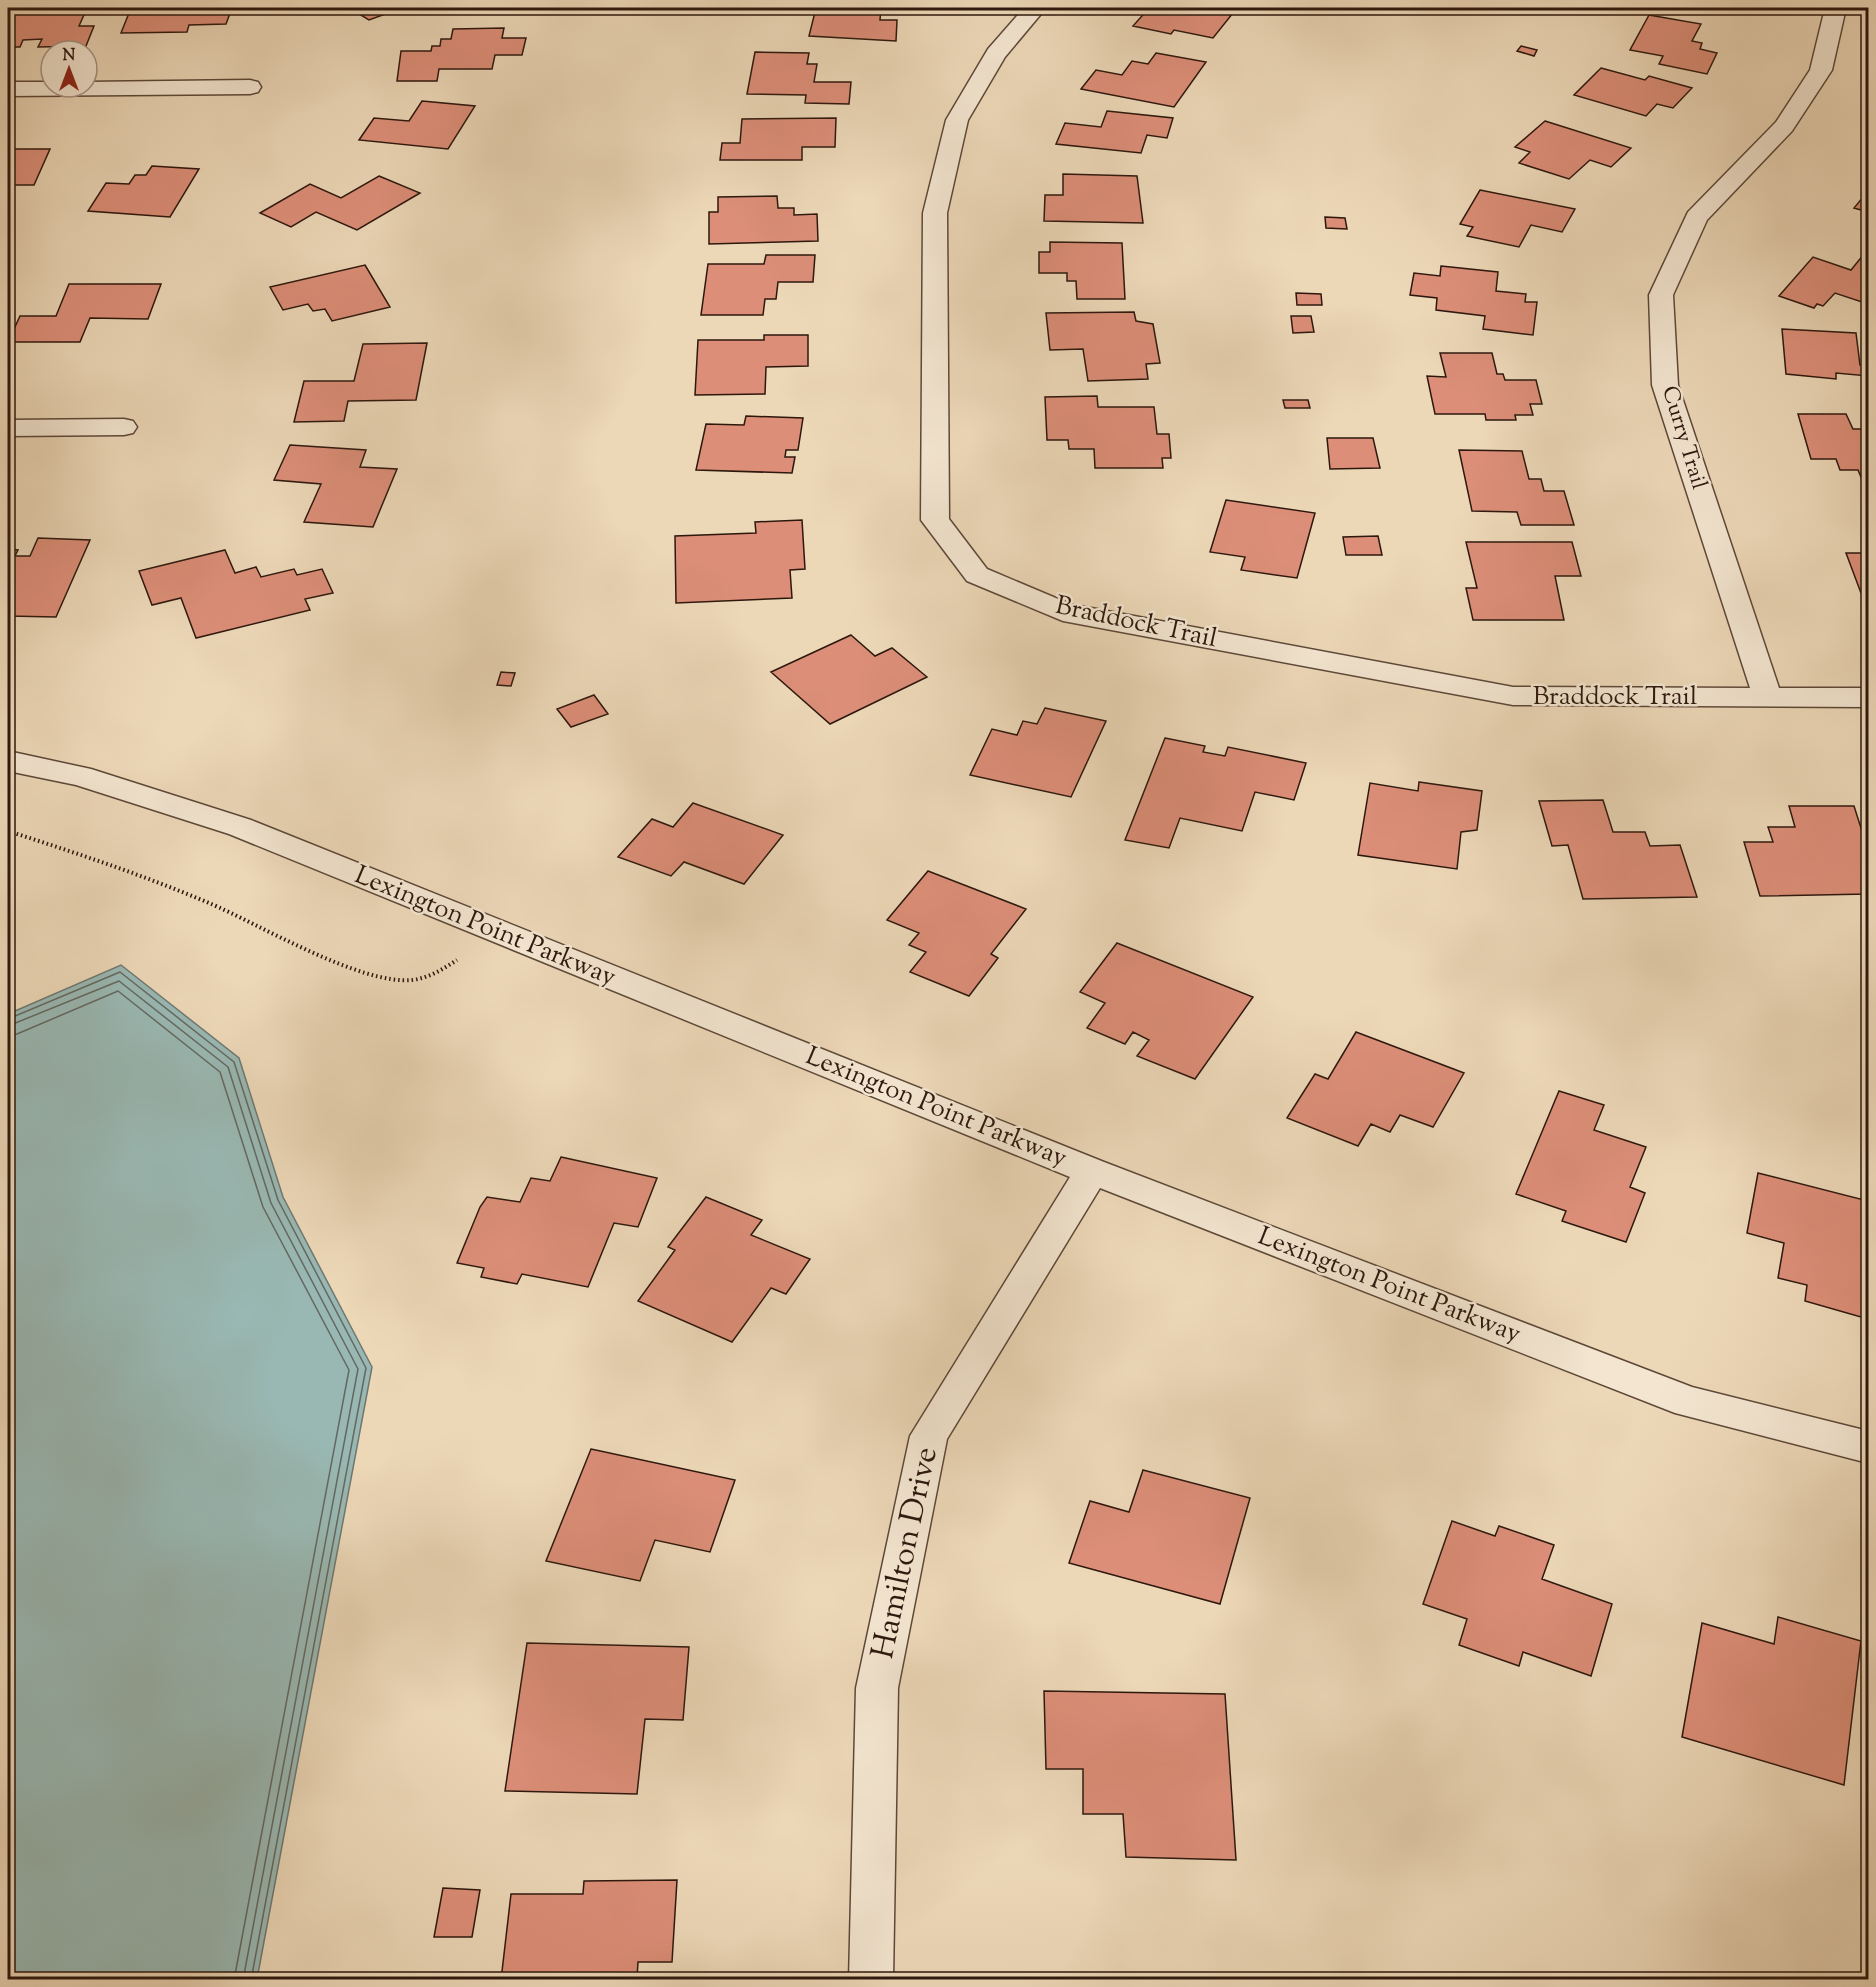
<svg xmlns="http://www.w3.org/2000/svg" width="1876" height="1987" viewBox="0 0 1876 1987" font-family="'Sorts Mill Goudy',serif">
  <rect width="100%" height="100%" fill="#ecd7b7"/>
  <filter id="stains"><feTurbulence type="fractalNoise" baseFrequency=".00333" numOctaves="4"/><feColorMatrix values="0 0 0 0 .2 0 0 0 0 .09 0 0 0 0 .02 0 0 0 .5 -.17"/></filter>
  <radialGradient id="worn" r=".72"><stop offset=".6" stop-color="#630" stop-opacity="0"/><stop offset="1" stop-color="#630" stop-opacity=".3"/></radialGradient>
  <path fill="#99b8b3" stroke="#6e7871" stroke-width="1.5" d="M121,965l118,93 44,139 89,170 -115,612h-249v-965z"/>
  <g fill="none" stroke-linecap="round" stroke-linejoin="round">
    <path stroke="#636860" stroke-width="1.5" d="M8,1019l112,-47 114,90 44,138 88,168 -115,612
      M8,1026l111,-45 109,86 43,136 87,166 -115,611
      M8,1035l9,-1 101,-43 102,81 43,135 86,163 -115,610"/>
  </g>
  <path fill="#dc8e78" stroke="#2d180e" stroke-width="1.5" d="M12,8h32l-2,2 45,-2 -8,18h15l-8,20 -48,1 4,-8 -19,1 -3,7h-12v-29z
    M149,8h83l-6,16 -37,1 -2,7 -66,1 8,-20h19z
    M349,8h53l-33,12z
    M816,8h65l-1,12h17l-1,21 -87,-5z
    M1149,8l12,1 76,-1 -24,30 -39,-8 -3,4 -38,-8z
    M1695,8h37l-1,5z
    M1649,15l52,9 -9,17 10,2 -2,6 17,4 -10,21 -48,-10 4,-8 -33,-6z
    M504,28l-2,10h24l-4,17h-27l-3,14h-53l-2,12h-40l4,-30h30l1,-5h8l1,-7h10l2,-10z
    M1521,46l16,4 -3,6 -17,-5z
    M755,52l54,1 -2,11h10l-3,18h37l-2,22 -44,-1 1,-8 -59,-1z
    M1156,53l50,9 -32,45 -93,-18 15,-19 26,5 10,-14 16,3z
    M1601,68l44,12 4,-4 43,12 -19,20 -16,-4 -11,12 -72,-21z
    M422,101l53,5 -27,43 -89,-9 15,-22 35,3z
    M1107,111l66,7 -6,20 -20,-3 -6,18 -85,-9 9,-21 36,4z
    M836,118l-1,29h-33v13h-82l2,-17h18l2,-24z
    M1545,121l86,27 -20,19 -21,-7 -21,19 -50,-16 11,-11 -15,-5z
    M14,149h36l-16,36h-26v-33h5z
    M152,166l47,3 -29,48 -82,-6 18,-28 23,1 6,-9h11z
    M1063,174l74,2 6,47 -99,-2 1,-26h18z
    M379,176l41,17 -63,37 -41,-18 -25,15 -31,-14 50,-29 31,14z
    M1480,190l95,19 -13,23 -31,-7 -12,22 -52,-11 6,-9 -13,-3z
    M1868,191v21l-14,-4z
    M777,196l1,12h16v7l23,-1 1,27 -109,3v-32h9v-15z
    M1325,217l20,1 2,11 -21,-1z
    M1050,242l72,1 3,56h-48l-1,-18h-9v-8h-28v-21h11z
    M1864,254l4,2v48l-33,-11 -12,13 -6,-2 -3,4 -35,-12 34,-39 38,13z
    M766,255h49l-2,27h-35l-2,17h-11l-2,16h-62l7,-51h56z
    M365,265l25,42 -58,14 -7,-12 -12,2 -5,-7 -25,6 -13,-23z
    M1441,266l57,6 -2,19 30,3 -1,8h12l-4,33 -50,-6 2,-13 -49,-6 1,-12 -27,-3 4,-22 26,3z
    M69,284h92l-13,35 -58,-1 -10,24h-72l12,-26h36z
    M1296,293l25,1 1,11h-25z
    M1134,312l2,9 17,3 7,39 -14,1 2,15 -60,2 -5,-32 -33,1 -4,-37z
    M1291,316h20l3,16 -21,1z
    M1782,329l74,4 4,32h7l1,11 -32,-3v6l-50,-5z
    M764,335h44v31l-42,1 -1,27 -70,1 3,-55h66z
    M427,343l-11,57 -68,1 -4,20 -50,1 10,-41h50l9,-37z
    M1440,353h52l5,21h6l2,6h31l6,24h-12l3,11h-18l1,5h-30l-1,-6h-50l-8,-38 19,1z
    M1097,396l1,11h56l3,27h12l2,24h-9l1,10h-68l-1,-19h-25l-1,-9h-21l-2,-43z
    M1283,400h25l2,8h-25z
    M1798,414h48l7,15h15v60h-2l-8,-19h-18l-4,-11h-25z
    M746,416l57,2 -5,32h-12l-1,7h10l-3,16 -96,-3 10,-46 38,1z
    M1327,438h46l7,30 -50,1z
    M290,445l76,5 -6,17 37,2 -24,58 -69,-5 17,-38 -47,-4z
    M1459,450l63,1 7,28h12l3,12h20l10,34h-53l-4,-13 -45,-1z
    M1226,500l89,13 -18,65 -56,-8 4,-13 -35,-5z
    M802,520l3,49 -15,1 2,28 -116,5 -1,-67 81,-3 -1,-11z
    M1378,536l4,19h-36l-3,-18z
    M38,538l52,2 -34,77 -48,-1v-67l10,1 -3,6h15z
    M1466,542h106l9,34h-26l9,44h-91l-7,-32h11z
    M225,550l10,23 21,-6 5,10 33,-8 3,6 25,-6 11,24 -28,6 5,11 -114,28 -15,-40 -29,7 -13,-34z
    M1846,553h22v40h-7z
    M851,635l24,21 17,-8 35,29 -97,47 -59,-52z
    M501,672l14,1 -4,13 -14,-1z
    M594,695l14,19 -37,13 -14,-18z
    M1045,708l61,13 -35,76 -101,-22 22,-46 25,6 6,-14 14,3z
    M1165,738l40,8 -2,6 22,4 3,-9 78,16 -12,37 -39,-8 -13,39 -62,-13 -11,30 -44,-8z
    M1419,782l63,9 -5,39 -16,2 -4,37 -99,-14 12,-72 48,8z
    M1603,800l10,32h32l5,14 30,-1 17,52 -114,2 -15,-54 -16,1 -13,-45z
    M693,803l90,32 -39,49 -60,-22 -13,14 -53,-19 34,-38 21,8z
    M1789,806h65l14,44v44l-108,2 -16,-54h29l-5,-15h27z
    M928,871l98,38 -35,45 7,4 -29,38 -59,-24 16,-20 -17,-7 10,-12 -32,-13z
    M1117,943l136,54 -58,82 -58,-23 12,-16 -16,-8 -8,12 -38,-16 18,-25 -25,-11z
    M1356,1032l108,41 -31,54 -33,-12 -10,17 -19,-8 -13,22 -71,-28 28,-44 13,5z
    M1559,1091l45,14 -10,25 52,17 -16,40 15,6 -19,49 -64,-21 4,-10 -50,-17z
    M561,1157l96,21 -19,49 -24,-4 -26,64 -66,-13 -5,10 -36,-7 3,-9 -27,-5 23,-56 7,-10 33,5 11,-24 19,3z
    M1758,1173l110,28 -2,53h2v65l-63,-18 2,-16 -29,-7 6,-35 -37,-10z
    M706,1197l56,23 -11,15 59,24 -24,35 -15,-6 -39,54 -94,-41 37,-51 -7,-3z
    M591,1449l144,31 -25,72 -55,-12 -15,41 -94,-20z
    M1143,1470l107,28 -30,106 -151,-41 21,-62 39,11z
    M1452,1521l43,15 4,-10 55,19 -12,34 70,25 -21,72 -68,-24 -4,14 -60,-21 8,-26 -44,-15z
    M1778,1617l83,24 -17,144 -162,-48 20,-114 72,21z
    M527,1643l162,4 -6,73 -38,-1 -8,75 -132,-3z
    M1044,1691l181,3 11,166 -110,-3 -3,-43h-40v-45h-37z
    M677,1880l-5,82h-34l-1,16 18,2h-154l10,-86h72l1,-13z
    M443,1888l37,2 -8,47h-38z"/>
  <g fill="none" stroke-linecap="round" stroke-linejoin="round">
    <defs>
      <path id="minor" d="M1024,8h22l-41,49 -37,63 -21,93 2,306 38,50 83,35 443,83 237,1 -98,-303 -3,-90 39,-83 88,-90 34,-52 15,-62h21l-14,62 -40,61 -85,89 -34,75 5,90 101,303h89v19l-355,-2 -450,-84 -96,-40 -46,-61 2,-307 23,-93 42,-71z
        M250,80l8,2 3,5 -3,5 -8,2 -242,2v-14h43v5h36v-5z
        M124,419l9,2 4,6 -4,6 -9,2 -116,1v-16z
        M8,751l83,18 160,51 853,342 588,225 176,44v32l-193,-50 -575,-225 -153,251 -49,249 -5,292h-44l7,-292 54,-252 160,-259 -841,-343 -153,-49 -68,-14z"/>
    </defs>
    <use href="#minor" stroke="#5d4838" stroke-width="3"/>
    <path stroke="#2d180e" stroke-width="4" stroke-dasharray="1.5 3" stroke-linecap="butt" d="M8,831c68,22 135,44 201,72 50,21 151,82 203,77 17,-2 31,-11 45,-20"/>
    <use href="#minor" fill="#f3e5d0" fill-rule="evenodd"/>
  </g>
  <g text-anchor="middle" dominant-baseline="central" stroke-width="5" stroke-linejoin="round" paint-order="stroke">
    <g font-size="22" fill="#2d180e" stroke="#f3e5d0">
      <text transform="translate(1683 438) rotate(73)">Curry Trail</text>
    </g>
    <g font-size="26" fill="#2d180e" stroke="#f3e5d0">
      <text transform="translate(1136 623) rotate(12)">Braddock Trail</text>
      <text x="1615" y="697">Braddock Trail</text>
      <text transform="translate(485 927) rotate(22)">Lexington Point Parkway</text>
      <text transform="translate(936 1108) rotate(22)">Lexington Point Parkway</text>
      <text transform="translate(1389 1286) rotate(21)">Lexington Point Parkway</text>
    </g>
    <g font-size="32" fill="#2d180e" stroke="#f3e5d0">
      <text transform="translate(906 1553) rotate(-78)">Hamilton Drive</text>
    </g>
  </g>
  <rect width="1876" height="1987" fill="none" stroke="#ecd7b7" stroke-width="30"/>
  <rect x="9" y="9" width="1858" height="1969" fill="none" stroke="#2d180e" stroke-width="3"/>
  <rect x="15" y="15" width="1846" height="1957" fill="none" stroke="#2d180e" stroke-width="1.5"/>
  <g transform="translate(69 69)"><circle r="28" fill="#f3e5d0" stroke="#a49382" stroke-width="1.5"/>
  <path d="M0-4.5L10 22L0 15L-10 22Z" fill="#8f2418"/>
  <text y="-9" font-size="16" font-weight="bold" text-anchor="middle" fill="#2d180e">N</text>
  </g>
  <rect width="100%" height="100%" filter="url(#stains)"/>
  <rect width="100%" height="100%" fill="url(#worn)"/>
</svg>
